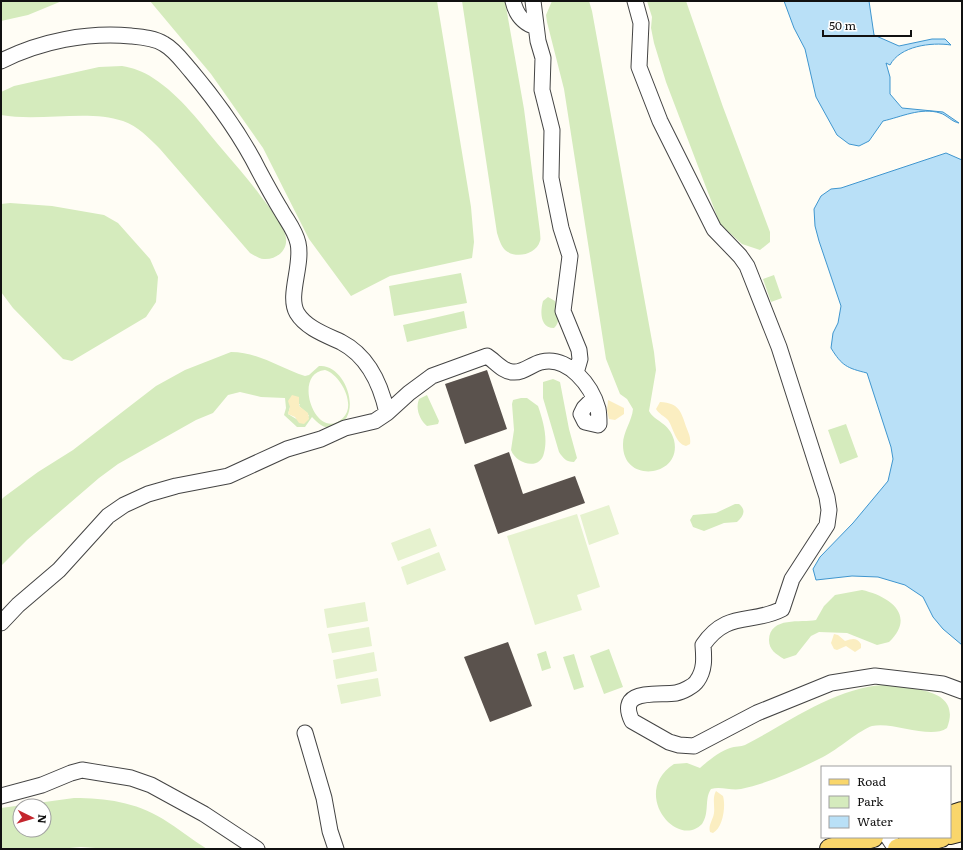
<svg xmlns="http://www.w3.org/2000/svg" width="963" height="850" viewBox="0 0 963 850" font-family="Literata,serif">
  <rect width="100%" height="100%" fill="#fffdf5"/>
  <path fill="#d5ebbd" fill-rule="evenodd" d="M1,1h61l-34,14 -27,6z
    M150,1h287l34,206 3,35 -2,16 -82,18 -39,20 -42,-57 -46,-91 -52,-74z
    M462,1h43l19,108 16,123c0,3 1,7 0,9 -4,14 -25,18 -35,9 -4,-4 -6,-11 -8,-17z
    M552,1h37l3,10 62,341 2,18 -7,41c6,11 20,11 25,29 9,37 -52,45 -51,4 0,-12 9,-23 10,-35l-6,-10 -7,-5 -14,-35 -42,-270 -17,-67 -1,-7z
    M647,1h39l37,106 47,125v10l-10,8 -18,-6 -22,-20 -54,-142 -12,-39 -3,-15 1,-11z
    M122,66c11,2 21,5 31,12 28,18 48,46 69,71 12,14 24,28 35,42 9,13 23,28 28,43 5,14 -7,26 -21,25 -5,0 -10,-4 -14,-6l-90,-104c-11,-11 -22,-23 -37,-28 -35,-12 -83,1 -122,-6v-23l13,-6 85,-19z
    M10,203l42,3 52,9 14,8 32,36 8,18 -2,25 -10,15 -74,44 -9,-2 -50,-51 -12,-16v-88z
    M461,273l6,30 -73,13 -5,-30z
    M774,275l8,23 -11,4 -8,-23z
    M548,297l7,4c2,9 7,20 -1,27 -14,0 -14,-16 -11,-27z
    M464,311l3,17 -60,14 -4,-17z
    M231,352c28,0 48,16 74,24l4,-1 10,-9c26,-3 45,50 17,60 -11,4 -16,-1 -24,-9l-7,10h-8l-13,-12 2,-7 -1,-10 -24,-1 -21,-5 -12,3 -15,18 -17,7 -78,44 -19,14 -72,62 -26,26v-66l3,-3 34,-25 35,-22 83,-64 29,-16zM325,370c15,4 32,35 18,48 -27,26 -52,-45 -18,-48zM300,404l-1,2 8,7 2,3 -11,4 -10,-6 2,-7z
    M553,379l7,3 9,47 8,29 -3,4c-8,0 -11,-4 -15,-10l-16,-54v-16z
    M427,395l12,26 -1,3 -11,2c-7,-6 -12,-17 -8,-27z
    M521,398h6l11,8c5,14 10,32 6,47 -4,18 -28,11 -33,-3l3,-20 -2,-26 1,-4z
    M846,424l12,33 -18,7 -12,-34z
    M735,504h4c8,7 4,12 -2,18l-13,1 -20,8 -11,-4 -3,-7 3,-5 23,-2z
    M862,590c27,6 55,25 27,52l-12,3 -30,-12 -28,-1 -8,4 -15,19 -12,4c-8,-5 -15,-9 -15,-19 1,-24 32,-17 47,-20l8,-14 11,-11z
    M609,649l14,38 -19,7 -14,-38z
    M546,651l5,17 -9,3 -5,-17z
    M574,654l10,33 -10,3 -11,-33z
    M885,685c24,4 78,2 62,43 -17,12 -54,-7 -75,-2 -11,3 -35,24 -49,31 -26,13 -54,26 -82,32 -10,2 -20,-3 -30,0 -7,10 -1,23 -9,35 -25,26 -72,-31 -28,-60l13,-1 13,5c8,-7 20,-17 30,-20 5,-2 11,-1 15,-3 43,-22 90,-58 140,-60z
    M74,798c32,0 61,4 89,21 15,9 29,21 44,30h-97l-29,-2 -23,2h-57v-41zM20,806h24v24h-24z"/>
  <path fill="#fbeec1" d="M292,395l7,2v9l9,7 1,6 -5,5 -5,-1 -4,-6 -7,-3 2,-7 -2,-6z
    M608,400l16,8v6l-9,6 -6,-1 -2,-8z
    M660,402c20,1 21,10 27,27 2,5 4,9 3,15l-4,2c-11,-3 -12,-17 -18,-26 -4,-4 -9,-6 -12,-11z
    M834,634l4,1 7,6c7,-2 11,-4 16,3v4l-6,4 -9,-6 -9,4 -3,-1 -3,-6z
    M716,791l7,5c3,10 0,32 -10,37l-3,-1c-2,-7 3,-12 4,-19 1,-7 -2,-15 2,-22z"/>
  <path fill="#e6f2cf" d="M609,505l10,29 -30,11 -9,-30z
    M577,514l23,73 -23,8 5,15 -47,15 -28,-89z
    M430,528l7,18 -39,15 -7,-18z
    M439,552l7,18 -39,15 -6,-18z
    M365,602l3,19 -41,7 -3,-19z
    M369,627l3,19 -40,7 -4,-19z
    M374,652l3,19 -41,8 -3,-19z
    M378,678l3,18 -40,8 -4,-19z"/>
  <path fill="#b9e0f7" stroke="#3f96cf" d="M784,1h85l5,34 25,11 33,-7h13l6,6c-20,-3 -51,1 -61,20l-4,-2 4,14v17l12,14 41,4 16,11c-7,-1 -12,-8 -19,-10 -19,-6 -39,4 -57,8l-14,20 -10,5 -10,-2 -12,-9 -21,-38 -11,-48 -11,-21z
    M946,153l16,7v485l-19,-16 -10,-12 -10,-20 -18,-12 -27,-8 -26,-1 -36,4 -3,-11 7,-12 33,-34 35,-42 5,-22 -2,-12 -24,-74c-20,-5 -25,-7 -36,-25l2,-15 5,-10 3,-17 -22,-65 -4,-15 -1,-17 7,-13 10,-7 10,-1z"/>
  <path fill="#5a524d" d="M487,370l20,59 -42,15 -20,-60z
    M509,452l14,42 52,-18 10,27 -87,31 -24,-69z
    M508,642l24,64 -42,16 -26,-65z"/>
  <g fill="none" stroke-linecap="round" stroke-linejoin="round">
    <defs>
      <path id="minor" d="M513,1c3,13 9,22 23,26
        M533,1l5,40 5,17 -1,32 10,40 -1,48 10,50 9,28 -7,55 16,39 1,9 -4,14
        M635,1l6,22 -2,44 21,54 54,108 26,27 7,10 32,81 48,150 2,13 -2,15 -35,54 -10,30c-31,16 -55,1 -79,36 1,13 2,25 -6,36 -3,5 -15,11 -21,12 -17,3 -60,-6 -44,28l37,21 10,3 15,1 63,-33 74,-30 44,-7 68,8 19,7
        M1,61c40,-20 86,-29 130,-25 11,1 24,2 33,8 11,6 19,18 27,27 26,31 50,64 68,100 7,13 14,26 22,39 6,11 14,20 17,33 5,22 -11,53 -1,70 9,15 29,22 44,29 27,14 40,43 46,71l22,-20 23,-17 55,-20c8,5 16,16 26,16 10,1 19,-8 28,-10 27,-7 51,24 57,47 1,5 1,10 1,15l-1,1 -13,-3 -4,-8 3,-6 9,-9
        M1,623l17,-18 41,-35 49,-54 16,-11 24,-11 28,-8 52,-10 59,-27 34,-10 24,-11 30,-7 12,-8
        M305,733l19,65 6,33 6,18
        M1,796l41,-11 29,-12 11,-3 49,8 20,7 53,29 53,35
        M888,837l8,12"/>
      <path id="major" d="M950,816l12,-4
        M950,834l12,-3
        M830,849l43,-12
        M898,849l43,-12"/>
    </defs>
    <use href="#minor" stroke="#444" stroke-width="17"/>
    <use href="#major" stroke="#222" stroke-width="22"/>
    <use href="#minor" stroke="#fff" stroke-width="15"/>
    <use href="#major" stroke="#f9d66b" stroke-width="20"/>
  </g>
  <rect width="963" height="850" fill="none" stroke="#111111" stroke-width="4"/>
  <rect x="821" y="766" width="130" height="72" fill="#ffffff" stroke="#a0a0a0"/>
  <rect x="829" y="779" width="20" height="6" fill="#f9d66b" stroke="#a0a0a0"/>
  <text x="857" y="786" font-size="12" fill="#111111">Road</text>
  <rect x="829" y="796" width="20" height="12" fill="#d5ebbd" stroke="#a0a0a0"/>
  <text x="857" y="806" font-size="12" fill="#111111">Park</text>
  <rect x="829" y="816" width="20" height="12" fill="#b9e0f7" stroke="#a0a0a0"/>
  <text x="857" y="826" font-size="12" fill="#111111">Water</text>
  <g transform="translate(32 818) rotate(95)"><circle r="19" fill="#ffffff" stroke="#a0a0a0"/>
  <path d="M0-3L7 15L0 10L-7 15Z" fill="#c4262e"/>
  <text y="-6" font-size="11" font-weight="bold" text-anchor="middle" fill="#111111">N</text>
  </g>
  <path d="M823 30v6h88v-6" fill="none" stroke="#111111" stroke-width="2"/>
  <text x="829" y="30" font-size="12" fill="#111111" stroke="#ffffff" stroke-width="3" paint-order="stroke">50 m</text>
</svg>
